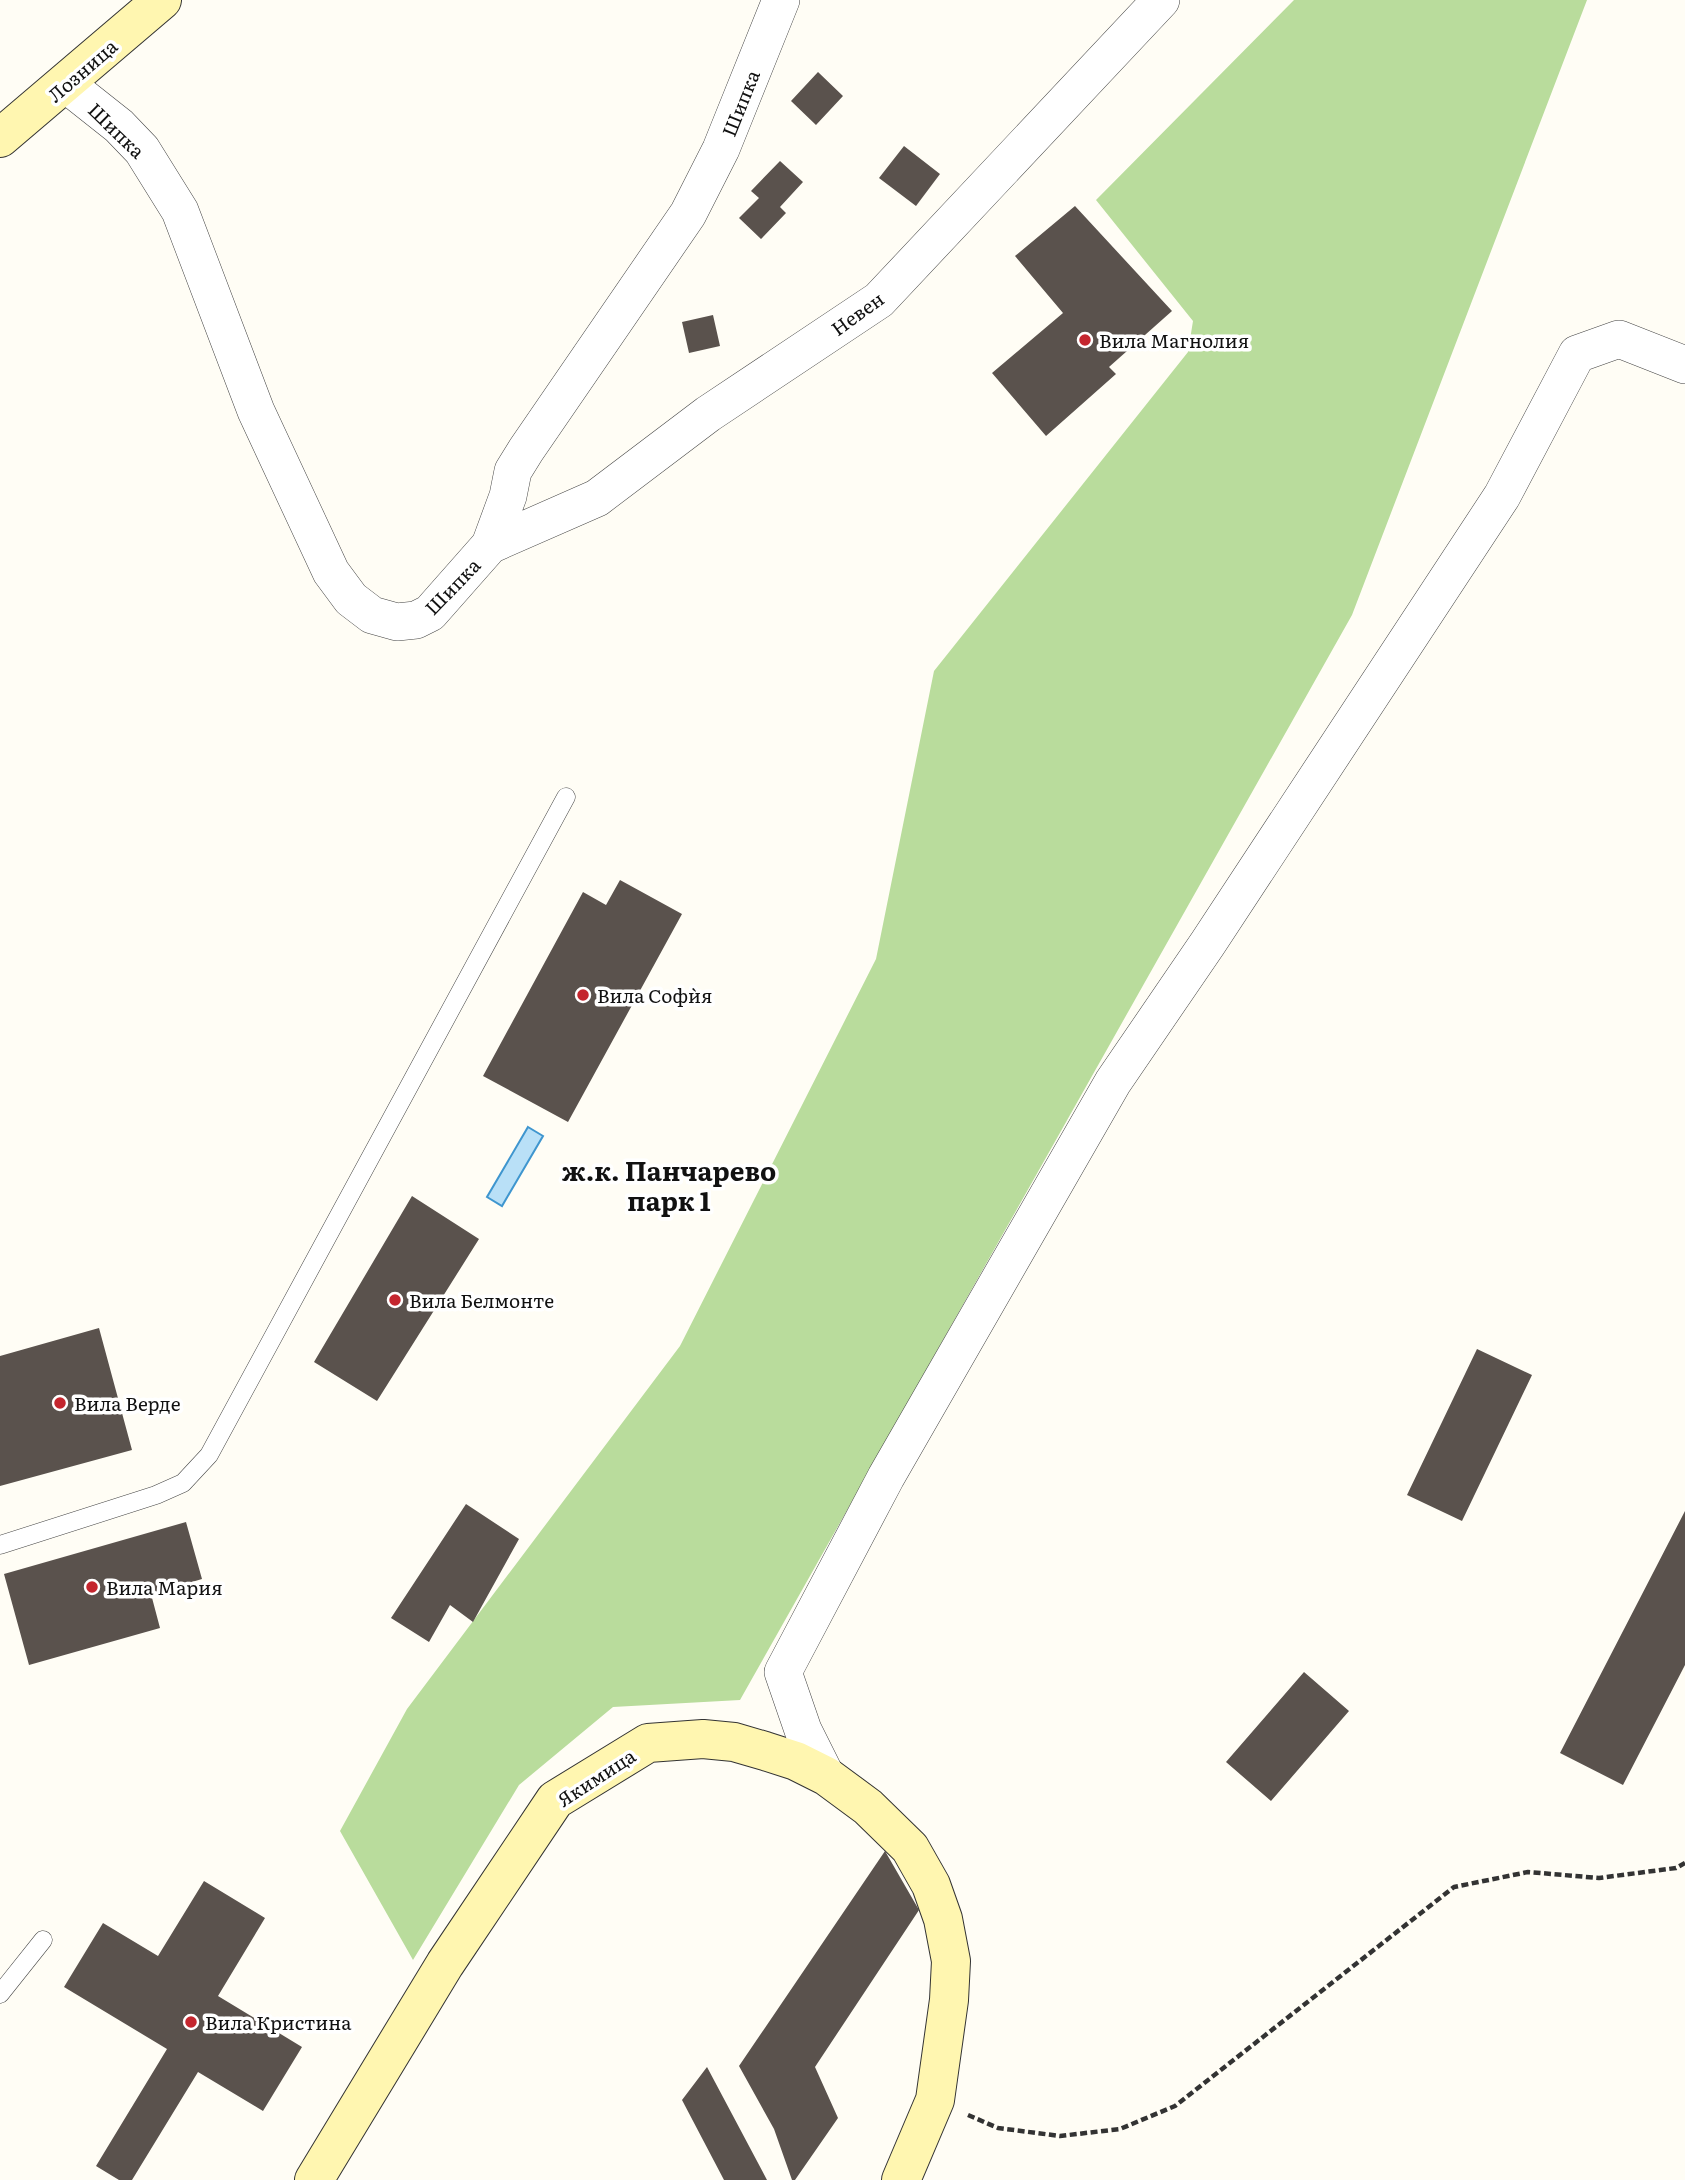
<svg xmlns="http://www.w3.org/2000/svg" width="1685" height="2180" viewBox="0 0 1685 2180" font-family="Literata,serif">
  <rect width="100%" height="100%" fill="#fffdf5"/>
  <path fill="#b9dc9c" d="M1294,0h293l-235,615 -612,1085 -127,7 -94,78 -106,175 -73,-129 67,-122 273,-363 196,-387 58,-288 254,-319 5,-31 -97,-121z"/>
  <path fill="#b9e0f7" stroke="#3f96cf" stroke-width="2" d="M528,1127l15,9 -41,70 -15,-9z"/>
  <path fill="#5a524d" d="M818,72l25,24 -27,29 -25,-24z
    M904,146l36,28 -24,32 -37,-28z
    M780,161l23,21 -23,25 6,6 -25,26 -22,-21 20,-20 -8,-7z
    M1075,206l97,105 -63,56 7,7 -70,62 -54,-63 71,-60 -48,-57z
    M713,315l7,31 -31,7 -7,-31z
    M620,880l62,34 -114,208 -85,-46 100,-184 23,13z
    M412,1196l67,43 -102,162 -63,-39z
    M99,1328l33,122 -132,36v-130z
    M1477,1349l55,26 -70,146 -55,-26z
    M466,1504l53,35 -46,83 -23,-17 -21,37 -38,-24z
    M1685,1511v154l-62,120 -63,-32z
    M186,1522l16,57 -51,15 9,34 -131,37 -25,-91z
    M1304,1672l45,39 -78,90 -45,-39z
    M885,1851l34,59 -104,157 23,51 -43,62h-3l-18,-51 -35,-63z
    M204,1881l61,37 -47,78 84,51 -39,64 -65,-39 -66,108h-13l-23,-14 71,-117 -103,-62 39,-64 55,33z
    M707,2067l60,113h-43l-42,-80z"/>
  <g fill="none" stroke-linecap="round" stroke-linejoin="round">
    <defs>
      <path id="lane" d="M0,1545l156,-50 27,-12 26,-28 357,-658
        M0,1994l43,-54"/>
      <path id="street" d="M66,84l53,42 23,24 38,61 76,200 75,161 20,27 21,16 25,7 19,-2 14,-7 60,-68 18,-49 5,-25 13,-21 162,-236 33,-65 60,-149
        M490,545l107,-47 111,-84 171,-114 282,-300
        M826,1776l-23,-46 -20,-58 103,-195 227,-395 95,-139 294,-447 75,-142 42,-15 66,26"/>
      <path id="secondary" d="M0,138l162,-138
        M314,2180l131,-216 110,-164 93,-57 55,-4 31,3 31,9 31,10 30,15 42,31 42,41 21,37 12,34 8,42 -2,39 -14,100 -34,80"/>
    </defs>
    <use href="#lane" stroke="#444" stroke-width="19"/>
    <use href="#street" stroke="#444" stroke-width="38"/>
    <use href="#secondary" stroke="#333" stroke-width="40"/>
    <path stroke="#333" stroke-width="4.5" stroke-dasharray="7 3.5" stroke-linecap="butt" d="M968,2115l30,13 62,8 60,-7 55,-23 279,-219 74,-15 71,6 77,-10 9,-5"/>
    <use href="#lane" stroke="#fff" stroke-width="18"/>
    <use href="#street" stroke="#fff" stroke-width="37"/>
    <use href="#secondary" stroke="#fff6b0" stroke-width="38"/>
  </g>
  <g fill="#c4262e" stroke="#fff" stroke-width="2.5">
    <circle cx="1085" cy="340" r="7"/>
    <circle cx="583" cy="995" r="7"/>
    <circle cx="395" cy="1300" r="7"/>
    <circle cx="60" cy="1403" r="7"/>
    <circle cx="92" cy="1587" r="7"/>
    <circle cx="191" cy="2022" r="7"/>
  </g>
  <g text-anchor="middle" dominant-baseline="central" stroke-width="7" stroke-linejoin="round" paint-order="stroke">
    <g font-size="19" fill="#111" stroke="#fff">
      <text transform="translate(82 70) rotate(-41)">Лозница</text>
      <text transform="translate(740 103) rotate(-68)">Шипка</text>
      <text transform="translate(117 130) rotate(44)">Шипка</text>
      <text transform="translate(857 313) rotate(-36)">Невен</text>
      <text transform="translate(452 586) rotate(-46)">Шипка</text>
      <text transform="translate(596 1777) rotate(-33)">Якимица</text>
    </g>
    <g font-size="19" fill="#111" stroke="#fff" text-anchor="start">
      <text x="1099" y="340">Вила Магнолия</text>
      <text x="597" y="995">Вила Софѝя</text>
      <text x="409" y="1300">Вила Белмонте</text>
      <text x="74" y="1403">Вила Верде</text>
      <text x="106" y="1587">Вила Мария</text>
      <text x="205" y="2022">Вила Кристина</text>
    </g>
    <g font-size="26" font-weight="bold" fill="#111" stroke="#fff">
      <text x="669" y="1169">ж.к. Панчарево<tspan x="669" dy="30">парк 1</tspan></text>
    </g>
  </g>
</svg>
